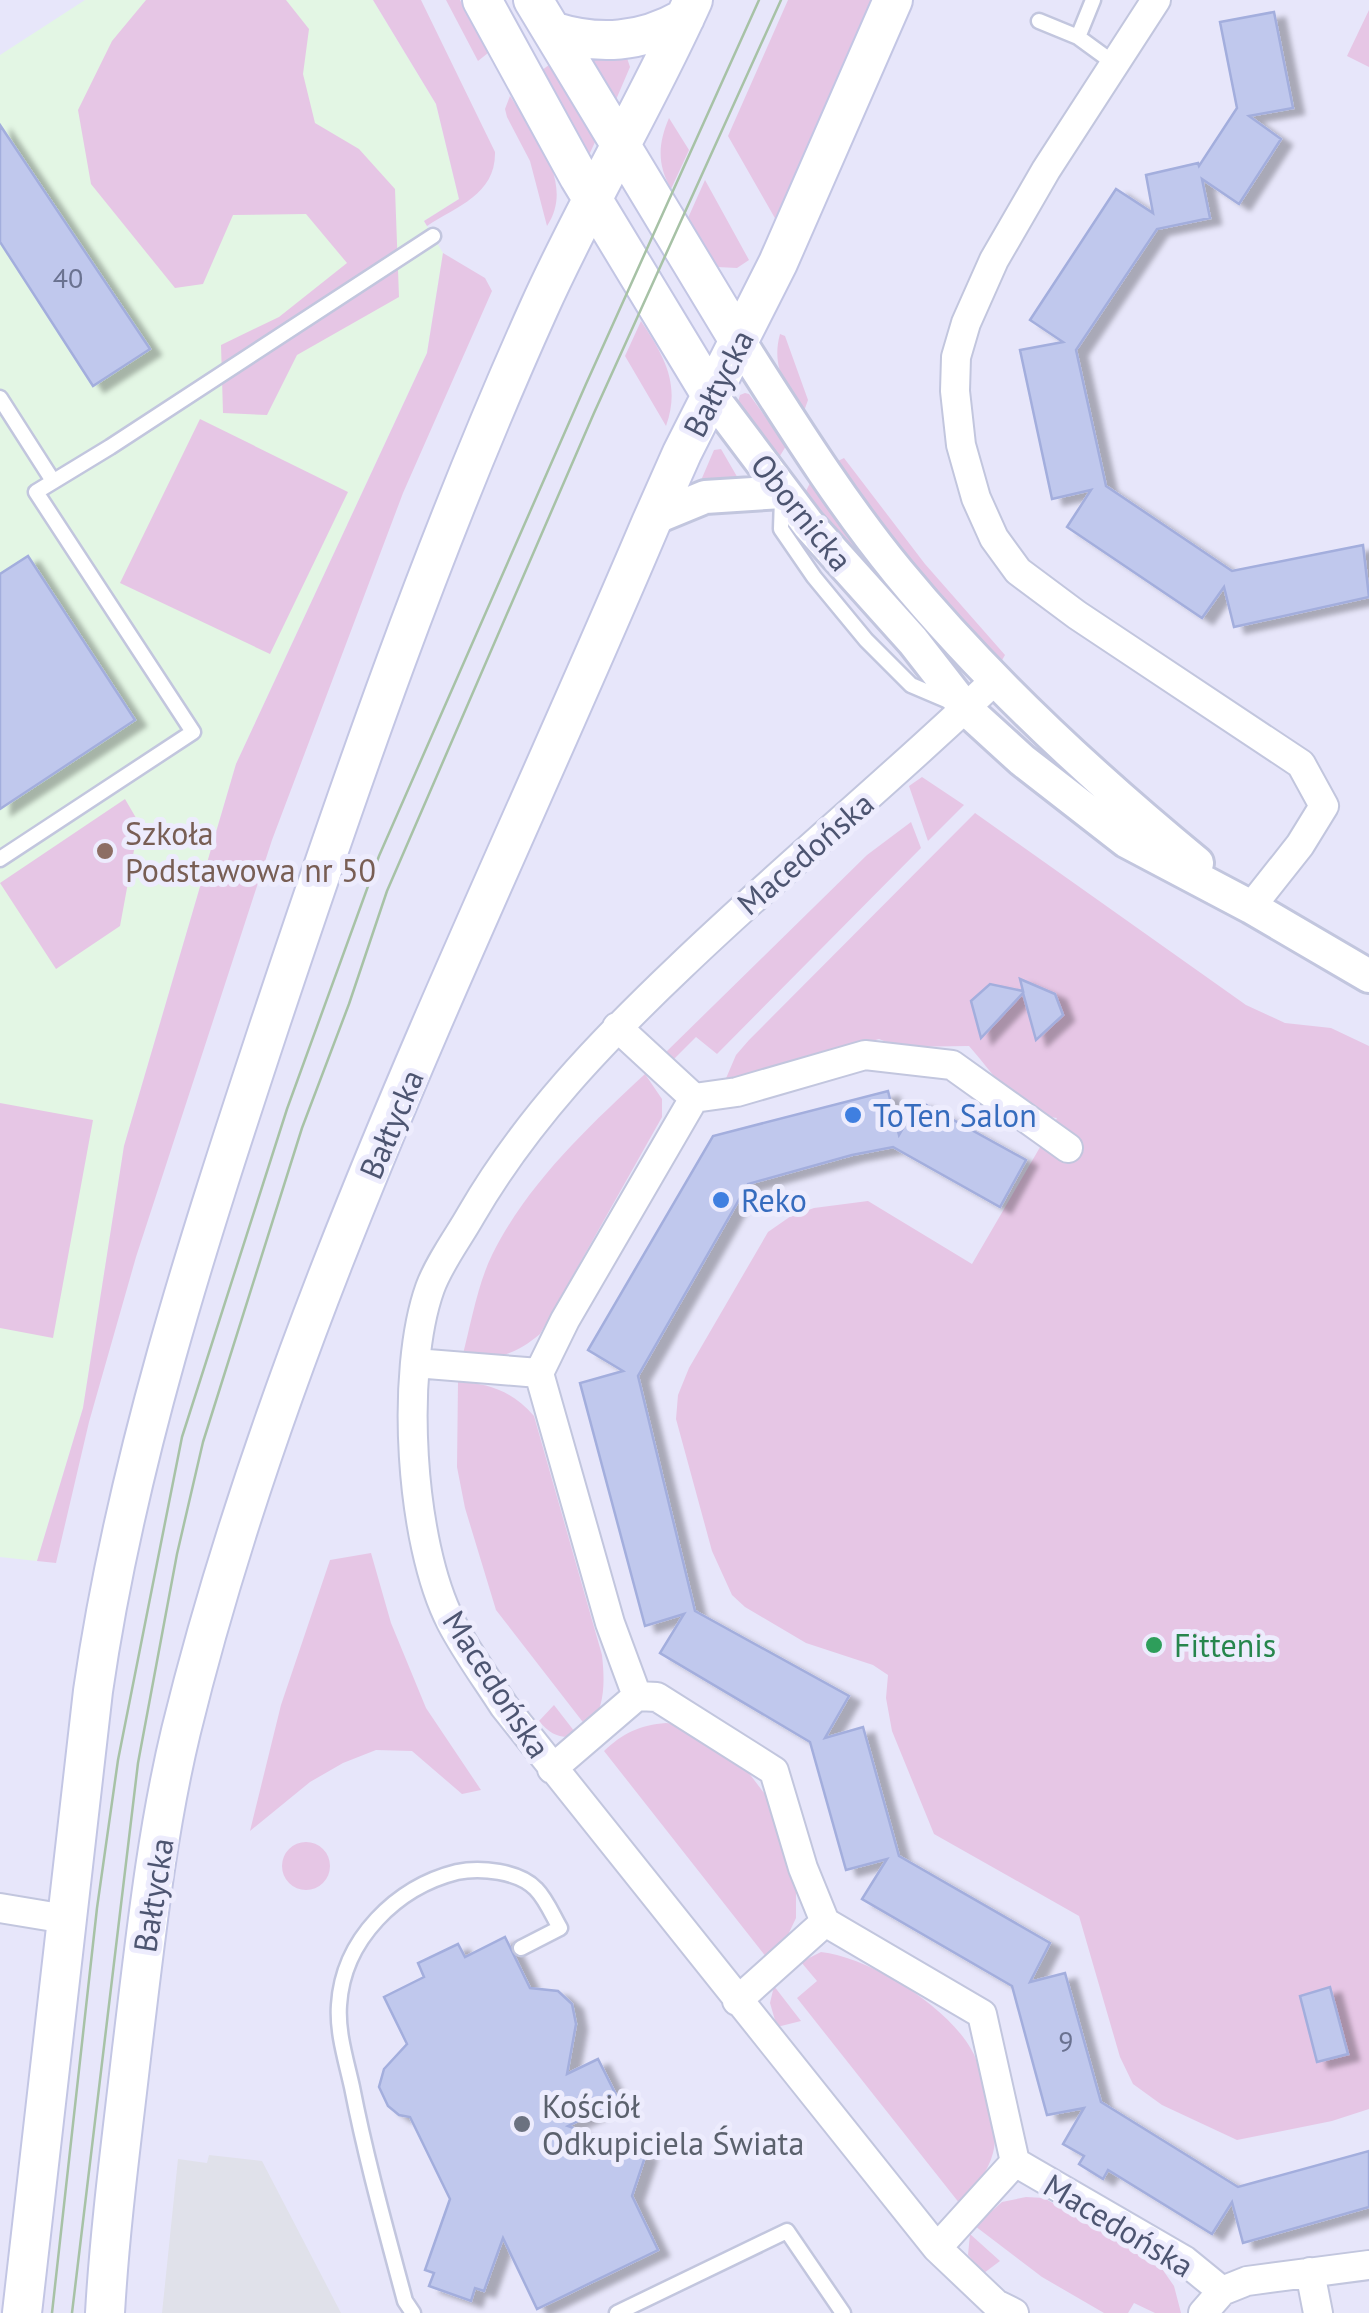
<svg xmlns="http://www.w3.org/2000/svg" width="1369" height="2313" viewBox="0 0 1369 2313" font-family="'PT Sans',sans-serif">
  <defs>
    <filter id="shadow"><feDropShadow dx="11" dy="6" stdDeviation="2.5" flood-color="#0004"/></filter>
  </defs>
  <rect width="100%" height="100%" fill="#e7e6fa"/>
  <path fill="#e0e1ea" d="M209,2155l53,6 79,152h-179l16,-154 29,4z"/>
  <path fill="#e3f6e4" d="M85,0h288l63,104 23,95 -35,22 19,32 -16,100 -191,411 -112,382 -41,262 -46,153 -37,-4v-1502z"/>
  <path fill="#e6c6e5" d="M146,0h140l23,29 -6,45 12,49 44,26 36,40 4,108 -102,58 -30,60 -44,-2 -2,-68 58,-28 68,-54 -41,-49 -73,1 -30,69 -28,4 -84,-104 -13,-74 34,-69z
    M373,0h48l74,152c1,42 -37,54 -68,74l-3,-5 35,-22 -23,-95z
    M446,0h14l28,53 -10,8z
    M788,0h84l-96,220 -48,-84z
    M1369,10v57l-22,-11z
    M586,55h40l4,12 -15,35z
    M554,61l42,79 -7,15 -48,-84z
    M510,96c23,36 66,87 37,130l-17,-65 -23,-44 -2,-8z
    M669,118l20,32 -18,39c-14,-25 -13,-45 -2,-71z
    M705,180l44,80 -12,8 -20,-1 -29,-49z
    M443,253l42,25 7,13 -89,202 -131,347 -136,417 -47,165 -33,141 -19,-2 46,-153 41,-262 112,-382 191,-411z
    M641,321c23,35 40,63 25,105l-41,-70z
    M780,334l5,2 23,64 -5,14c-17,-26 -32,-48 -23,-80z
    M745,393l4,1 37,52 -11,18 -38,-59 3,-10z
    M200,419l148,73 -78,162 -150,-71z
    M721,449l18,31 -40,5 15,-35z
    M844,458l81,106 80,91 -4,7c-59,-63 -117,-129 -165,-200z
    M810,483l65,86v6l-73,-76z
    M922,777l42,28 -36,36 -19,-55z
    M125,799l14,24 -19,103 -64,43 -56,-86z
    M975,813l271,192 39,18 46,5 38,18v1063l-37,12 -95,19 -75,-35 -29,-21 -13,-27 -41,-141 -145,-82 -42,-103 -6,-33 2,-23 -15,-10 -67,-22 -61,-36 -13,-12 -20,-44 -36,-132 2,-24 11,-27 79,-136 23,-16 23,-8 54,-7 104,63 85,-146c-38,-3 -64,-45 -88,-72l-70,1 -20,-8 -155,44 12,-28 13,-15z
    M911,822l10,26 -204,206 -21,-17 -24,24 -8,-7 203,-199z
    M645,1074l17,25v18l-122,217c-26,22 -45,26 -78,24 9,-34 15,-72 30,-103 35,-71 96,-128 153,-181z
    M0,1103l93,17 -40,218 -53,-10z
    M458,1382c32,1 55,10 76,34l68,239c3,28 3,51 -13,75l-93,-120 -31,-102 -8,-41z
    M371,1553l20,70 35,85 55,82 -19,4 -50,-43 -36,-1 -33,13 -33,19 -60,49 31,-126 49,-145z
    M554,1705l24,31c-18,3 -27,-1 -39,-15z
    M666,1723l16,2 63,43 29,38 22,86v26l-10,21 -19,19 -163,-207c19,-18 36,-26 62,-28z
    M282 1866a24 24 0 1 1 48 0a24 24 0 1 1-48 0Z
    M821,1952c48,5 126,54 150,97 9,14 11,35 16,51 4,18 11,35 6,53 -5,20 -20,36 -33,51l-163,-206 20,-17 -16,-19z
    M774,1986l27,35 -24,6 -7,-24z
    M1026,2197l18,1 114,65 16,23 7,27h-26l-21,-10 -6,10h-24l-62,-36 -67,-51 27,-24z
    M970,2234l30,27 -16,12 -16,-18z"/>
  <path fill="#c0c8ed" stroke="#a3aedd" stroke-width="2.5" filter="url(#shadow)" d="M1274,12l19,96 -44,8 32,23 -42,65 -37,-25 8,39 -53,11 -81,121 30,136 126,85 131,-26 6,52 -135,30 -10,-40 -22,31 -135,-91 24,-37 -39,9 -32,-149 43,-8 -33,-22 86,-131 37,24 -7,-38 52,-12 1,3 38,-58 -17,-86z
    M0,125l150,224 -57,37 -93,-144z
    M28,556l107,164 -135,89v-235z
    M1020,979l35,15 8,21 -27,25 -13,-47 -42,45 -10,-37 19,-17 33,7z
    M888,1091l11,44 20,-34 107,59 -26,47 -107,-60 -41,8 -104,29 -110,192 57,235 154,85 -24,42 38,-11 36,129 151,87 -20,39 35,-9 36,129 137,85 131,-36v56l-126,36 -11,-41 -20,32 -104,-64 -5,9 -24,-15 5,-8 -21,-12 21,-36 -37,7 -35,-129 -150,-87 25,-40 -41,11 -36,-128 -150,-89 24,-39 -39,12 -65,-243 43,-12 -35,-21 125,-214z
    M505,1937l25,51 28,3 14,13 4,20 -9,50 31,-15 21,42 -51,25 78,28 -14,42 26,54 -121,59 -34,-71 -19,53 -9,-3 -4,13 -42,-15 5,-13 -9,-3 25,-71 -40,-82 -11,-2 -11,-9 -9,-19 5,-18 23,-25 -23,-47 40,-20 -6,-14 40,-19 7,13z
    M1330,1987l18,67 -31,8 -17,-66z"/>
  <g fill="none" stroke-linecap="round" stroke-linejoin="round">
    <defs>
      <path id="service" d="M1039,21l39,16 37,27
        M1078,37l15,-37
        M0,398l53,83
        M782,498l-1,31 33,48 52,63 45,45 40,17
        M0,859l193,-127 -157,-240 74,-45 323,-211
        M413,2313l-8,-12c-19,-71 -39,-142 -53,-214 -6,-27 -15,-55 -13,-82 4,-66 58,-118 118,-133 23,-5 62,-1 79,17 10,10 17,27 24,39l-39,20
        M617,2313l170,-82 56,82"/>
      <path id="minor" d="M1156,0l-110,170 -52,90 -28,63 -10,34 -1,34 6,54 15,53 18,40 24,33 59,44 224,149 23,42 -24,39 -49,62
        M994,681c-102,98 -212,188 -314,286 -79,75 -154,153 -209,248 -13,23 -32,48 -41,73 -30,84 -20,254 21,334 15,29 35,56 53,84l433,542 59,56 18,9
        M694,1098l43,-6 128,-37 87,10 116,83
        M415,1363l124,10 71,250 27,73
        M539,1373l26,-53 129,-222 -77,-71
        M552,1769l85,-73 20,1 117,74 29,97 22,54
        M0,1908l66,11
        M737,2001l88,-79 157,92 33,148
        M937,2248l78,-86 169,98 38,31
        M1310,2272l8,41
        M1203,2313l19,-22 25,-10 122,-16"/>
      <path id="tertiary" d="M739,341c50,78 100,159 159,231 89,108 192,203 299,291
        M711,395l97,129 105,117 53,68 56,51 104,81 125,66 118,69
        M654,518l51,-21 77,-5"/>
      <path id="secondary" d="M482,0l97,177 132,218
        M533,0l206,341
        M552,31c47,15 89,12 133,-13
        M22,2313l71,-622c33,-228 104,-446 176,-664 81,-243 165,-486 270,-719 47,-105 107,-203 154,-308
        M105,2313c5,-88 17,-176 27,-264 13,-106 24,-214 49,-318 103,-421 302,-811 470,-1208l31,-70 96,-190 115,-263"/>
    </defs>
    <use href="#service" stroke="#c2c6de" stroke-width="19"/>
    <use href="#minor" stroke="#c2c6de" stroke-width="32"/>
    <use href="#tertiary" stroke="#c2c6de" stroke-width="38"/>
    <use href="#secondary" stroke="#c3c6e4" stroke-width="42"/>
    <use href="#service" stroke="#fff" stroke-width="14"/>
    <use href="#minor" stroke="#fff" stroke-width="28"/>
    <use href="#tertiary" stroke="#fff" stroke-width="32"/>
    <use href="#secondary" stroke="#fff" stroke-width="38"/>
    <path stroke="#a7c2a6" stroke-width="2.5" d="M52,2313l45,-405 21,-148 64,-323 105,-328 92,-253 207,-472 173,-384
      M72,2313l66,-550 39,-209 26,-112 99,-314 47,-124 38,-113 207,-478 187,-413"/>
  </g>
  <circle fill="#8d6e63" stroke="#edecfd" stroke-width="4" cx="105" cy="851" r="10"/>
  <g fill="#3f7fe0" stroke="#edecfd" stroke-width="4">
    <circle cx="853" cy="1115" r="10"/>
    <circle cx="721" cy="1200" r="10"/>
  </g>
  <circle fill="#2e9e5b" stroke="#edecfd" stroke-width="4" cx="1154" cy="1645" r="10"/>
  <circle fill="#6b7280" stroke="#edecfd" stroke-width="4" cx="522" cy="2124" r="10"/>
  <g text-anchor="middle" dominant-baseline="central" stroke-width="10" stroke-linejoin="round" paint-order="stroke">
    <g font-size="28" fill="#6a7290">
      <text x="68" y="277">40</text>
      <text x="1066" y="2040">9</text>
    </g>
    <g font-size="32" fill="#4d5571" stroke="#edecfd">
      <text transform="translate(718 383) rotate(-63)">Bałtycka</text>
      <text transform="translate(802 512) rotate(51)">Obornicka</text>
      <text transform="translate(805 853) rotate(-41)">Macedońska</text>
      <text transform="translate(391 1124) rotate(-67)">Bałtycka</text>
      <text transform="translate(497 1684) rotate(57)">Macedońska</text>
      <text transform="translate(153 1895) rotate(-81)">Bałtycka</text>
      <text transform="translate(1119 2225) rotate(31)">Macedońska</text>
    </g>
    <g font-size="32" fill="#785e54" stroke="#edecfd" text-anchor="start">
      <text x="125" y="833">Szkoła<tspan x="125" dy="37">Podstawowa nr 50</tspan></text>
    </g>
    <g font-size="32" fill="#366cbe" stroke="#edecfd" text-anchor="start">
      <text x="873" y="1115">ToTen Salon</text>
      <text x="741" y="1200">Reko</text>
    </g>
    <g font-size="32" fill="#27864d" stroke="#edecfd" text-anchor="start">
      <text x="1174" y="1645">Fittenis</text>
    </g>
    <g font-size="32" fill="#5b616d" stroke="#edecfd" text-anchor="start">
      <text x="542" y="2106">Kościół<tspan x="542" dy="37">Odkupiciela Świata</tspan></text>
    </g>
  </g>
</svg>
